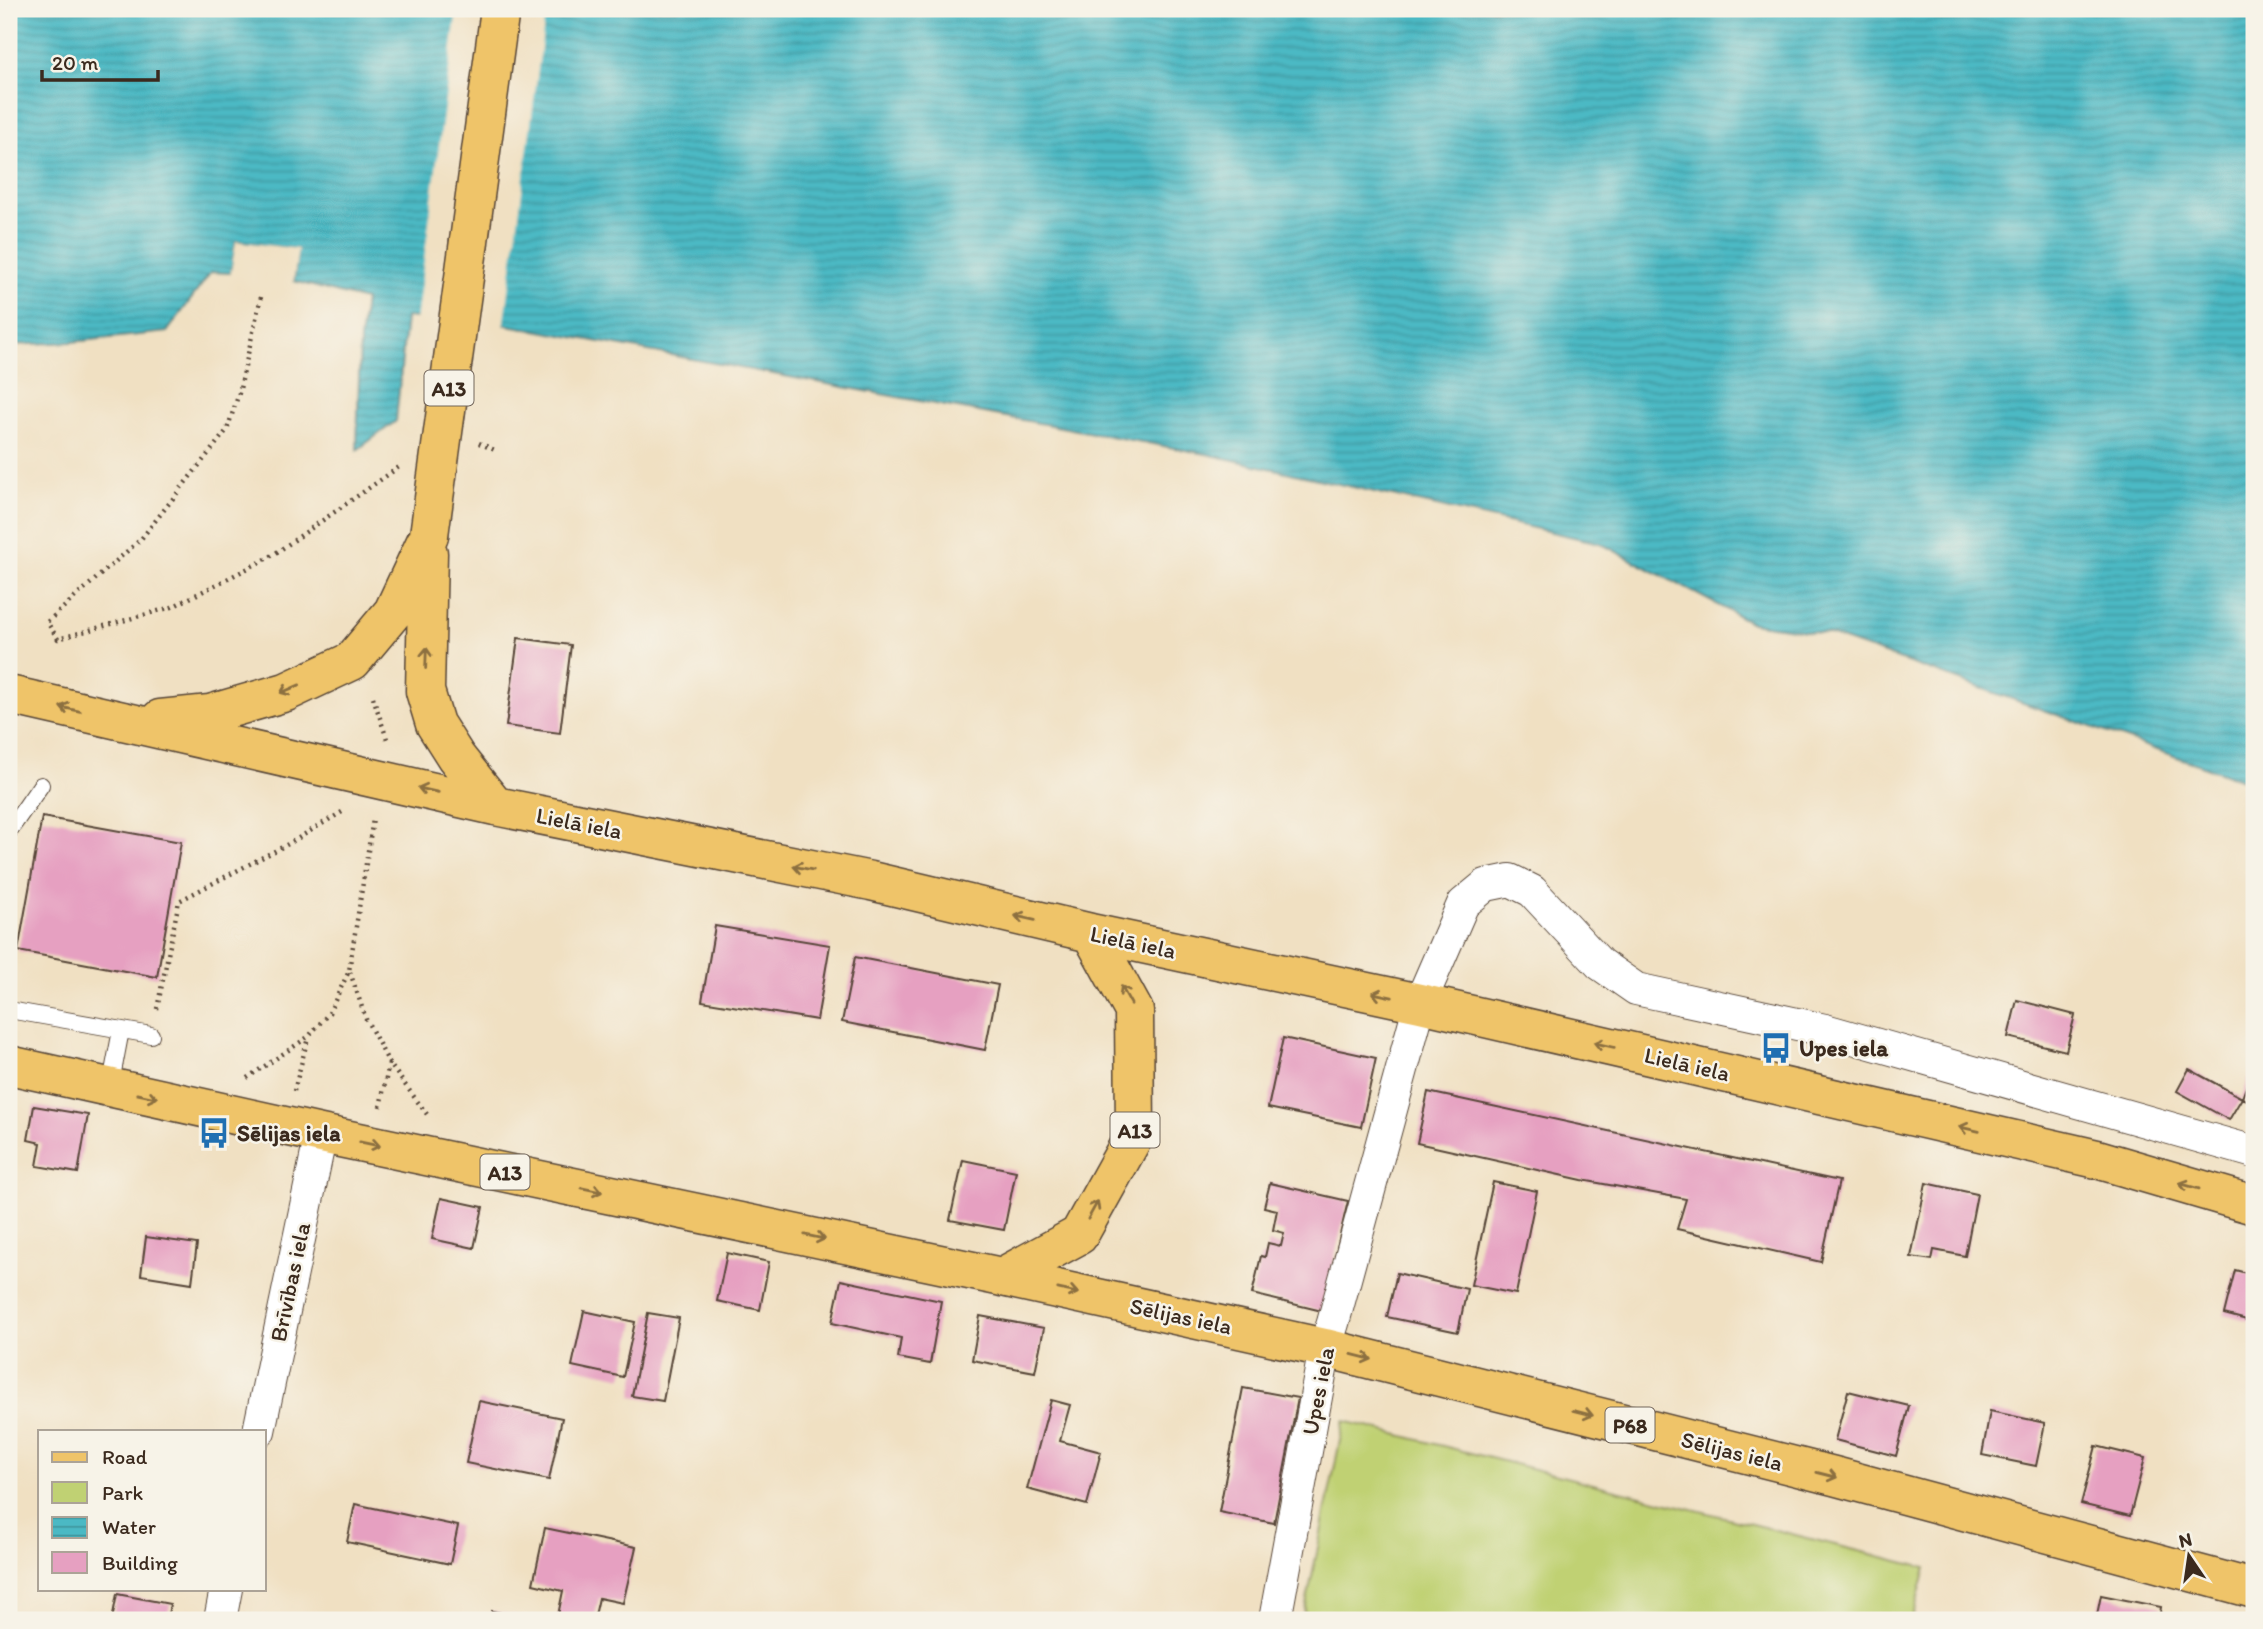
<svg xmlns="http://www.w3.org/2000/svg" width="2263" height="1629" viewBox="0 0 2263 1629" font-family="Itim,sans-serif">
  <defs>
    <pattern id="water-rules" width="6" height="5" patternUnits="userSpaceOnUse" patternTransform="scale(1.75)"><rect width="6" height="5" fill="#4bb9c4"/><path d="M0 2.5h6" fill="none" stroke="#40979f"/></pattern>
  </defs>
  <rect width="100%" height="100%" fill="#f7f3e8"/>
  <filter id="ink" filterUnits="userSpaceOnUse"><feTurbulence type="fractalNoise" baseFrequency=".0143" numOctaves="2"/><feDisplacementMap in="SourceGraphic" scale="14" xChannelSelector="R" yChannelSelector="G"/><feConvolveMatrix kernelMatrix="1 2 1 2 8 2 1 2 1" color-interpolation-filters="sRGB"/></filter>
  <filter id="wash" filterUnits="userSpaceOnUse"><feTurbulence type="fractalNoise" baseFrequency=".00686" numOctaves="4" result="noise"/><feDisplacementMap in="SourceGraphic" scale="28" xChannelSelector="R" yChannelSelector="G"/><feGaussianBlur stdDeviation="1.57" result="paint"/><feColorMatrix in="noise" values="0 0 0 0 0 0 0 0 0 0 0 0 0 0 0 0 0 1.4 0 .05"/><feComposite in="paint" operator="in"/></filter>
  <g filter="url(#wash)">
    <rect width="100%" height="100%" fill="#f0e0c2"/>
    <path fill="#c0d173" stroke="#7e7e48" stroke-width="2" d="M1344,1421l582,147 -14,52h-609z"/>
    <path fill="url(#water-rules)" stroke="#437271" stroke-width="2" d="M9,9h2245v775l-427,-150 -75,-11 -152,-80 -393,-89 -699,-129 -102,-8 -10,104 -39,29 3,-110 5,-40 -71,-19 3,-32 -61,-8 -5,32 -20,-1 -44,60 -96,10 -62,3z"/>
    <path fill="#f0e0c2" d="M457,9h89l-42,320 -88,-8z
      M236,241l62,8 -5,36 -3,-4 4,-29 -55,-8 -5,30 -4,3z"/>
    <g id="blocks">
      <path fill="#e6a0c1" d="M518,638l53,7 -11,88 -54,-7z
        M42,817l139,25 -24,135 -139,-26z
        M715,926l115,19 -13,75 -115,-19z
        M855,957l143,28 -13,65 -143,-28z
        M2017,1000l58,15 -9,36 -58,-14z
        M1283,1038l93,20 -15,69 -93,-19z
        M2254,1066v37l-12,-5z
        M2189,1069l53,29 -13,22 -52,-29z
        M1428,1092l411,89 -18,81 -144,-33 9,-30 -104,-19 -165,-37z
        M34,1106l54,9 -10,58 -41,-7 4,-23 -13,-3z
        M963,1160l53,11 -12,59 -54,-10z
        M1493,1182l44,9 -21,103 -45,-9z
        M1270,1183l78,18 -26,110 -70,-17 9,-38 4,1 3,-14 13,3 3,-13 -11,-3 4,-20 -13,-3z
        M1926,1183l51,11 -12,62 -31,-6 -2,10 -21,-3z
        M441,1198l42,9 -9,41 -42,-9z
        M146,1237l51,7 -5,39 -51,-8z
        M727,1253l42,9 -9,48 -43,-9z
        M2235,1270l19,5v47l-30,-8z
        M1397,1273l70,16 -9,43 -71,-15z
        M841,1280l100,21 -11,63 -32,-6 3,-20 -69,-15z
        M584,1311l51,11 -12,55 -51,-11z
        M648,1313l31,5 -16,83 -31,-5z
        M980,1316l64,12 -9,44 -63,-12z
        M1243,1388l55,10 -24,125 -55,-11z
        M1848,1391l61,15 -13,50 -61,-16z
        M1051,1400l19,5 -10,36 41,11 -14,53 -60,-16z
        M479,1401l83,17 -13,62 -83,-17z
        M1990,1411l55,12 -9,43 -54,-11z
        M2096,1446l49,12 -15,58 -49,-12z
        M355,1504l103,22 -8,38 -103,-22z
        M545,1528l91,19 -13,56 -24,-5 -5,22h-37l6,-29 -30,-7z
        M117,1594l53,10 -3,16h-55z
        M2101,1595l60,12 -2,13h-63z
        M492,1611l38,8v1h-40z"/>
    </g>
  </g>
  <g filter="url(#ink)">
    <use href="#blocks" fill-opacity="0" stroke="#564537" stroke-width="2"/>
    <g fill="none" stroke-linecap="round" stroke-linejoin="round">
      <defs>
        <path id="lane" d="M9,831l32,-46
          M9,1010l142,25
          M110,1088l11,-58"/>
        <path id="street" d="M259,1431l62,-297
          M220,1620l6,-31
          M1275,1620l50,-272 8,-25 87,-320 43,-99 23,-19 24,-5 22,11 68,73 36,25 189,41 429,122"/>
        <path id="primary" d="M469,241l31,-232
          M428,553l-3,138 10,33 21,33 39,49
          M9,695l486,111 376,75 220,52 329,70 677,156 157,46
          M160,719l50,-5 76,-22 66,-31 41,-49 36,-77
          M9,1065l312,69 681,143 323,71 509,128 420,113
          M1002,1277l77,-42 56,-101 -1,-123 -43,-78"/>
      </defs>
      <use href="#lane" stroke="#564537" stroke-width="18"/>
      <use href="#street" stroke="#564537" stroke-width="34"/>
      <use href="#primary" stroke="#564537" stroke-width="41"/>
      <path stroke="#564537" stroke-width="4.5" stroke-dasharray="2 5" stroke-linecap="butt" d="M261,297l-22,96 -12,37 -86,109 -94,83 11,17 114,-32 98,-50 129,-90
        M479,443l18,8
        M373,697l15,45
        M350,972l16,47 23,44 40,54
        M157,1009l22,-108 111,-58 52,-31
        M247,1078l61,-41 21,-24 20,-42 24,-152
        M294,1091l14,-53
        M380,1107l9,-43"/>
      <use href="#lane" stroke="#fff" stroke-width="16"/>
      <use href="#street" stroke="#fff" stroke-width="32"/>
      <use href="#primary" stroke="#efc469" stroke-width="38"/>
      <defs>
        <path id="primary-bridge" d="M429,535l40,-294"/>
      </defs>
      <use href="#primary-bridge" stroke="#564537" stroke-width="41" stroke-linecap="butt"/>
      <use href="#primary-bridge" stroke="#efc469" stroke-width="38"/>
    </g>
    <defs><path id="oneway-shaft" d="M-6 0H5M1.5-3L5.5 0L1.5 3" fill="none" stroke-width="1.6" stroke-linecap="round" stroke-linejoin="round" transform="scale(1.75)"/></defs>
    <g stroke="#8c6f40">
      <use href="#oneway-shaft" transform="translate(426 658) rotate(-88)"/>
      <use href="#oneway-shaft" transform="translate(290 689) rotate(157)"/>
      <use href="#oneway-shaft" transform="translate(70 709) rotate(-167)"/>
      <use href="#oneway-shaft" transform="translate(428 790) rotate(-167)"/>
      <use href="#oneway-shaft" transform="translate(803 868) rotate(-169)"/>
      <use href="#oneway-shaft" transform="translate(1025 918) rotate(-167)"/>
      <use href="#oneway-shaft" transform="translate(1126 995) rotate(-119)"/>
      <use href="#oneway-shaft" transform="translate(1382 995) rotate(-168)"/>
      <use href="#oneway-shaft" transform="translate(1604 1045) rotate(-167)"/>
      <use href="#oneway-shaft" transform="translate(147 1096) rotate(12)"/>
      <use href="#oneway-shaft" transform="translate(1969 1129) rotate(-167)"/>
      <use href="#oneway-shaft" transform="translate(370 1144) rotate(12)"/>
      <use href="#oneway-shaft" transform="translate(2189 1186) rotate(-164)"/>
      <use href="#oneway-shaft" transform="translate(592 1190) rotate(12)"/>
      <use href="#oneway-shaft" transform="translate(1093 1210) rotate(-61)"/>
      <use href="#oneway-shaft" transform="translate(815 1237) rotate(12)"/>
      <use href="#oneway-shaft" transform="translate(1068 1291) rotate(12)"/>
      <use href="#oneway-shaft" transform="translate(1362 1357) rotate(14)"/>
      <use href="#oneway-shaft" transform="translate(1583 1413) rotate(14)"/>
      <use href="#oneway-shaft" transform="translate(1827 1475) rotate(14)"/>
    </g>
  </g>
  <defs>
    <symbol id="bus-bare" viewBox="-9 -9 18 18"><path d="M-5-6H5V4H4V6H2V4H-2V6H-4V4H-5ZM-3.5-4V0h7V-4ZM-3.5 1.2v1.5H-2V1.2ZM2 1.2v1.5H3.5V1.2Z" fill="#1f6fb2" stroke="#f7f3e8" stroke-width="2.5" paint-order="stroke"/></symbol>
  </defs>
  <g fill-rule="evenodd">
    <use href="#bus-bare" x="1754" y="1026" width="44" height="44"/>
    <use href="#bus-bare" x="192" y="1111" width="44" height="44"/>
  </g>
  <g text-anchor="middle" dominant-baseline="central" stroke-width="5" stroke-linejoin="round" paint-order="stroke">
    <g fill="#f7f3e8" stroke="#73665b" stroke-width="2">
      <rect x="424.5" y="370.5" width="49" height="35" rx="5"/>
      <rect x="1110.5" y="1112.5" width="49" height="35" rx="5"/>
      <rect x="480.5" y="1154.5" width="49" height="35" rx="5"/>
      <rect x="1605.5" y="1407.5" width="49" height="35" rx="5"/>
    </g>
    <g font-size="21" font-weight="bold" fill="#3b2a1e">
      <text x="449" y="388">A13</text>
      <text x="1135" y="1130">A13</text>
      <text x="505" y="1172">A13</text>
      <text x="1630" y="1425">P68</text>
    </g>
    <g font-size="23" fill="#3b2a1e" stroke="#f7f3e8">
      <text transform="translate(579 823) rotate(11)">Lielā iela</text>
      <text transform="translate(1133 942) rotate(12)">Lielā iela</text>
      <text transform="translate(1687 1064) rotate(13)">Lielā iela</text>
      <text transform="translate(290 1282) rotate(-78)">Brīvības iela</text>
      <text transform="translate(1181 1316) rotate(12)">Sēlijas iela</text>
      <text transform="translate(1318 1391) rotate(-79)">Upes iela</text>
      <text transform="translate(1732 1451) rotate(14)">Sēlijas iela</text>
    </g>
    <g font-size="23" font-weight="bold" fill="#3b2a1e" stroke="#f7f3e8" text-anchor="start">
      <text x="1799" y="1048">Upes iela</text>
      <text x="237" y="1133">Sēlijas iela</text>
    </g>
  </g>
  <rect width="2263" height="1629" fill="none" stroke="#f7f3e8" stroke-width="35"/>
  <rect x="38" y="1430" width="228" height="161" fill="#f7f3e8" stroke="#aca397" stroke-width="2"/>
  <rect x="52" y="1452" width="35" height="10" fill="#efc469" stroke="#aca397" stroke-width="2"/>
  <text x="102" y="1464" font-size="21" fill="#3b2a1e">Road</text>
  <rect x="52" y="1482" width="35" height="21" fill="#c0d173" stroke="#aca397" stroke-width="2"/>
  <text x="102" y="1500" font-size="21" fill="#3b2a1e">Park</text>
  <rect x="52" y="1517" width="35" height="21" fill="url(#water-rules)" stroke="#aca397" stroke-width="2"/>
  <text x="102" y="1534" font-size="21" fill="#3b2a1e">Water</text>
  <rect x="52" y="1552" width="35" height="21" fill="#e6a0c1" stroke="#aca397" stroke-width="2"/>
  <text x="102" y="1570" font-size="21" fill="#3b2a1e">Building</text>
  <g transform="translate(2189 1556) rotate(347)" stroke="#f7f3e8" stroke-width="5" paint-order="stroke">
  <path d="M0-5L12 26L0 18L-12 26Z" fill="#3b2a1e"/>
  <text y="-10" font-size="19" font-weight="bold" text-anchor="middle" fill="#3b2a1e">N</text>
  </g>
  <path d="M42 70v10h116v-10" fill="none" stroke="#3b2a1e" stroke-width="3.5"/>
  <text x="52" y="70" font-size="21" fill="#3b2a1e" stroke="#f7f3e8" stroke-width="5" paint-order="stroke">20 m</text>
</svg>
